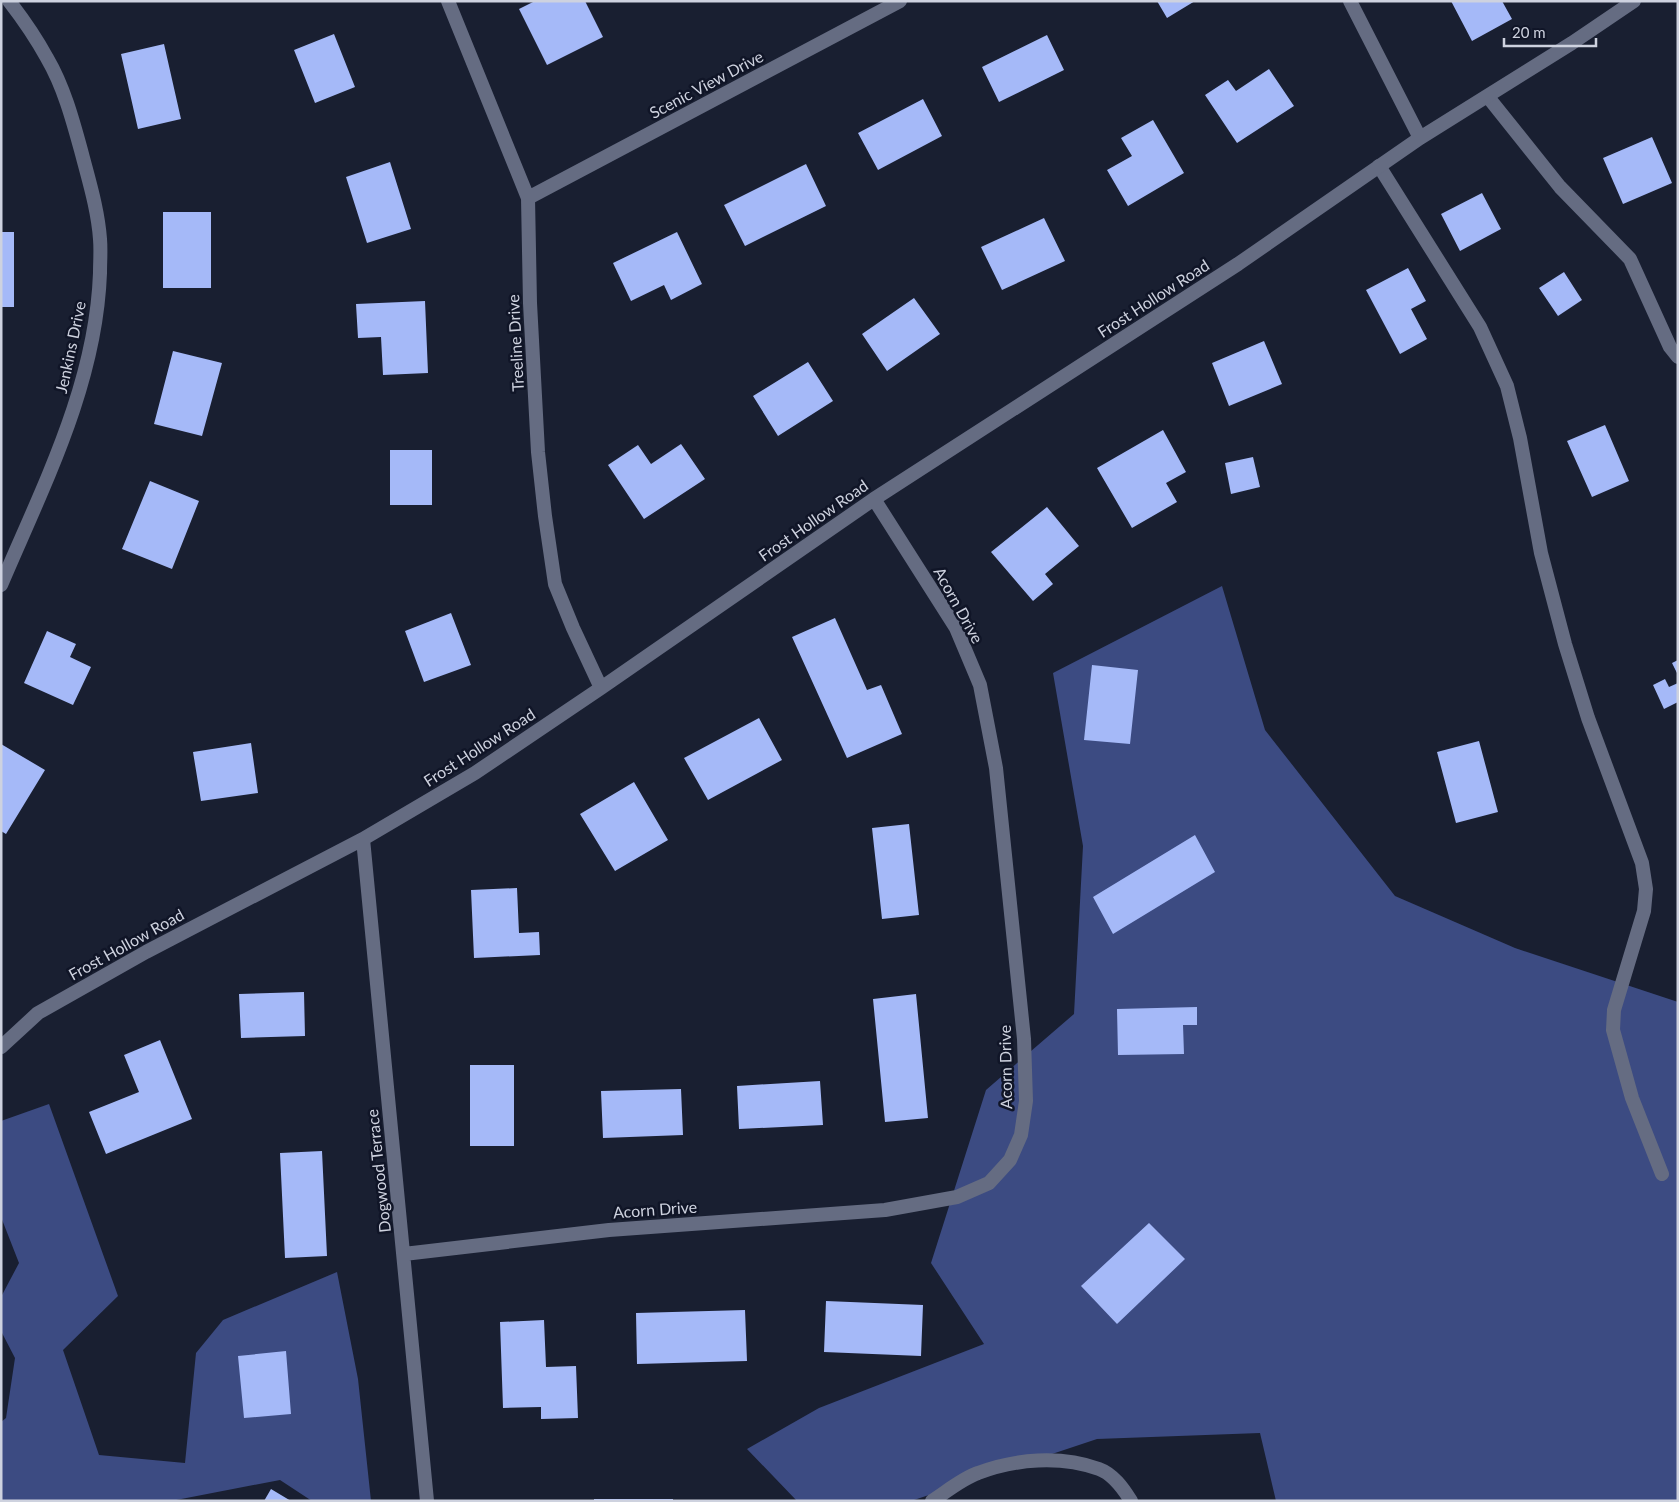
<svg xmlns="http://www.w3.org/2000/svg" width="1679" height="1502" viewBox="0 0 1679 1502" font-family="Lato,sans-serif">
  <rect width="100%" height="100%" fill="#191f31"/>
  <path fill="#3c4b82" d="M1222,586l43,144 130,166 120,52 163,54v499h-402l-16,-68 -163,6 -186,62h-114l-50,-52 72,-41 165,-64 -53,-81 55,-173 88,-76 9,-168 -30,-173z
    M49,1104l69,192 -55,54 36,105 86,8 11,-110 27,-33 114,-48 21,107 13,122h-59l-32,-21 -109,21h-170v-79l5,-4 9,-60 -14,-27v-34l18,-34 -18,-46v-96z"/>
  <path fill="#a5b9f8" d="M535,1h50l18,36 -56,28 -28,-56z
    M1157,1h38l-28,17z
    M1451,1h51l10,18 -40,22z
    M334,34l21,53 -40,16 -21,-53z
    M1047,35l17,35 -65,32 -17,-35z
    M164,44l17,75 -43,10 -17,-75z
    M1269,69l25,37 -57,37 -32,-48 23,-15 8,11z
    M923,99l19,37 -64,34 -20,-37z
    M1153,120l31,53 -56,33 -21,-36 25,-14 -11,-18z
    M1652,137l20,46 -49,21 -20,-46z
    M390,162l21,67 -44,14 -21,-66z
    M806,164l20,42 -81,40 -21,-41z
    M1482,193l19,36 -41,22 -19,-37z
    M163,212h48v76h-48z
    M1044,218l21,43 -63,29 -21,-43z
    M1,232h13v75h-13z
    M677,232l25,52 -31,16 -7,-15 -33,16 -18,-38z
    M1408,268l18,33 -15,8 16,30 -27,15 -34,-64z
    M1564,272l18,28 -24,16 -19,-28z
    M914,298l26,36 -53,37 -25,-37z
    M425,301l3,72 -45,2 -2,-38 -23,1 -2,-34z
    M1264,341l18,43 -53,22 -17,-43z
    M173,351l49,12 -20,73 -48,-12z
    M808,362l25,39 -55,35 -25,-40z
    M1605,425l24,56 -37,16 -25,-56z
    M1163,430l23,42 -20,11 11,19 -45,26 -35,-60z
    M681,444l24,35 -61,40 -36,-54 30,-20 13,19z
    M390,450h42v55h-42z
    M1253,457l7,30 -29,7 -6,-31z
    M150,481l49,20 -27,68 -50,-20z
    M1047,507l32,39 -34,28 8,10 -20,17 -42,-49z
    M451,613l20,52 -47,17 -19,-51z
    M835,618l32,72 14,-5 21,49 -55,24 -55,-121z
    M47,631l29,13 -6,13 21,10 -18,38 -49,-22z
    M1678,660v15l-6,-12z
    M1092,665l46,5 -8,74 -46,-4z
    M1665,679l4,8 9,-4v19l-14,7 -11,-24z
    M759,718l23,42 -74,40 -24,-42z
    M1479,741l19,71 -42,11 -19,-71z
    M251,743l7,50 -57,8 -8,-49z
    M1,744l44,26 -39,64 -5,-3z
    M634,782l34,58 -53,31 -35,-57z
    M909,824l10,91 -37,4 -10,-91z
    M1195,835l20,37 -102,62 -20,-37z
    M517,888l2,45 20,-1 1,23 -66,3 -3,-68z
    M304,992l1,44 -64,2 -2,-44z
    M916,994l12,124 -43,4 -12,-123z
    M1197,1007v18h-14l1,29 -66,1 -1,-46z
    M160,1040l32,79 -86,35 -17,-42 50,-20 -15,-37z
    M470,1065h44v81h-44z
    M820,1081l3,44 -84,4 -2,-43z
    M681,1089l2,46 -80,3 -2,-47z
    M322,1151l5,105 -42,2 -5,-105z
    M1149,1223l36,36 -68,65 -36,-38z
    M826,1301l97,4 -2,51 -97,-4z
    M745,1310l2,51 -110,3 -1,-51z
    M544,1320l2,47 30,-1 2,52 -37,1v-12l-38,1 -3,-86z
    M286,1351l5,63 -47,4 -6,-62z
    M271,1489l20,12h-27z
    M594,1499h79v2h-79z"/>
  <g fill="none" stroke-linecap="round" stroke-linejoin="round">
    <path stroke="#656c82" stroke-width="14" d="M1488,97l72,90 70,72 40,88 8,10
      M1379,166l101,161 27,59 13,52 21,115 24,91 23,74 54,145 4,26 -2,22 -30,99 -1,20 19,68 30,76
      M932,1501c14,-9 31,-23 46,-28 37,-14 82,-18 121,-4 14,5 24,19 32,32"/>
    <path stroke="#656c82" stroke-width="14" d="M448,1l80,197 2,105 8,149 7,64 10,68 18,44 28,60
      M1350,1l70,137
      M528,198l372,-197
      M1,585c43,-101 95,-201 99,-312 0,-11 1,-23 0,-34 -2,-29 -11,-58 -18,-85 -9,-33 -18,-67 -35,-96 -11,-20 -24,-39 -38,-57
      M363,839l64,662
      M1,1047l37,-34 108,-61 217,-113 112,-66 126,-85 273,-189 364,-235 182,-126 152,-95 62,-42
      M404,1254l205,-24 276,-20 72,-13 32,-14 21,-23 11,-25 5,-34 -2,-62 -28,-271 -16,-83 -24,-57 -82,-129"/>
  </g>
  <g text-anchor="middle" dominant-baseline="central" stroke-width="5" stroke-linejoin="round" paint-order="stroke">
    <g font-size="16" fill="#ced2df" stroke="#101527">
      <text transform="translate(706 84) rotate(-28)">Scenic View Drive</text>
      <text transform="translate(1153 298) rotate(-33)">Frost Hollow Road</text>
      <text transform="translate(515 343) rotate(-93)">Treeline Drive</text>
      <text transform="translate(70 347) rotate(-78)">Jenkins Drive</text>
      <text transform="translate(813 520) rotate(-35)">Frost Hollow Road</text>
      <text transform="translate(959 605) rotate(61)">Acorn Drive</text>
      <text transform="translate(479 747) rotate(-33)">Frost Hollow Road</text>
      <text transform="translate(126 944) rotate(-29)">Frost Hollow Road</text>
      <text transform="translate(1005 1067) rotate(-91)">Acorn Drive</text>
      <text transform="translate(378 1171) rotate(-96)">Dogwood Terrace</text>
      <text transform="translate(655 1209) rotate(-4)">Acorn Drive</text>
    </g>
  </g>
  <rect width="1679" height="1502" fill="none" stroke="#ced2df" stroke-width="5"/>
  <path d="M1504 38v8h92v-8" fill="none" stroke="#ced2df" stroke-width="2.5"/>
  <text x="1512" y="38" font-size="15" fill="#ced2df" stroke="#101527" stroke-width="4" paint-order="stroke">20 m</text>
</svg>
